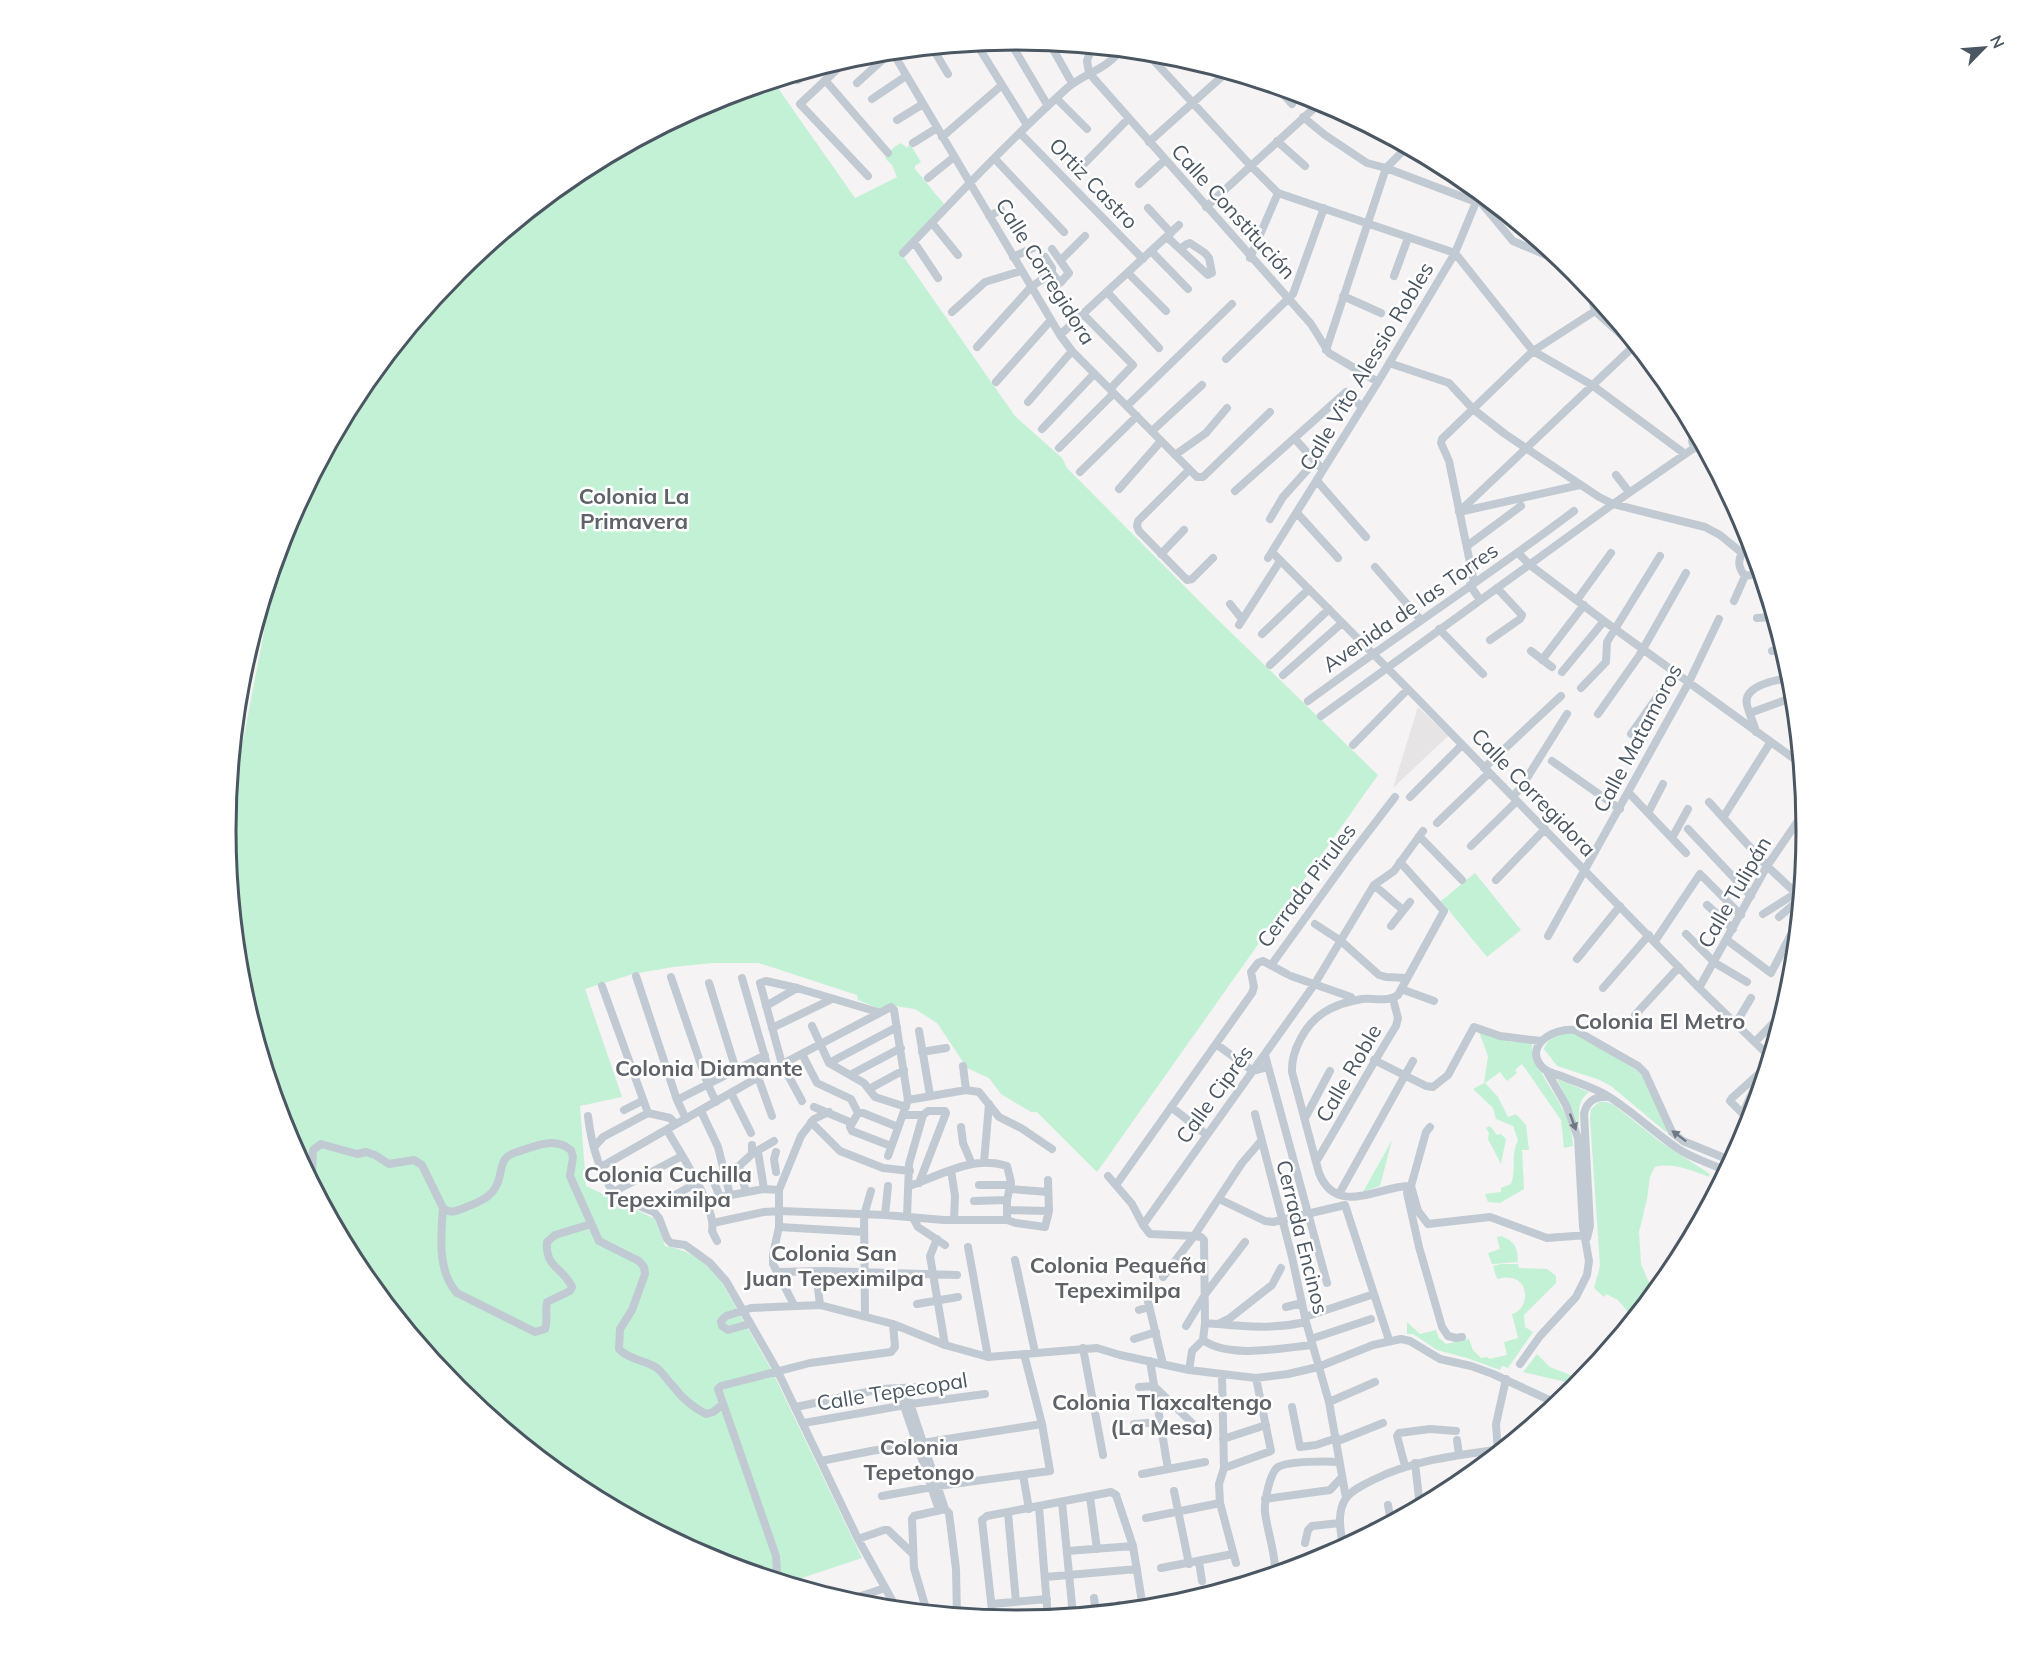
<svg xmlns="http://www.w3.org/2000/svg" width="2032" height="1660" viewBox="0 0 2032 1660" font-family="Mulish,sans-serif">
  <rect width="100%" height="100%" fill="#f5f3f3"/>
  <path fill="#e6e4e5" d="M1418,707l30,29 -55,52z"/>
  <path fill="#c3f1d5" d="M773,81l82,117 42,-21 -5,-12 -7,-7 9,-11 7,-4 6,5 3,-4 11,18 -6,4v3l29,35 -43,49 114,163 47,42 5,10 150,151 161,156 -281,397 -60,-60h-6l-30,-18 -12,-16 -22,-10 -30,-45 -22,-14 -20,-3 -15,3 -22,-9 -1,-5 -98,-32h-47l-39,4 -40,7 -48,15 37,108 -42,9 6,80 69,33 10,27c25,4 41,16 56,35l50,88 91,189 -75,25 -74,-22 -137,-74 -120,-98 -98,-120 -73,-137 -45,-148 -15,-150 39,-202 9,-64 12,-41 74,-137 98,-120 120,-98 137,-73z
    M1475,873l46,57 -34,27 -46,-56z
    M1479,1032l30,6 1,4 22,-2c1,5 -1,10 1,14 11,32 39,56 40,92l-9,2 -3,-28 -39,-56 -7,6 2,3 -10,8 -7,-9 -15,11 13,14 10,20 8,-3 10,11 3,25h-7l2,39 -24,14 -12,-1 -3,-8 16,-2v-4l10,-4c6,-18 -1,-26 7,-44l-5,-14 -17,-7 -3,-11 -20,-19 11,-6 4,-27z
    M1568,1032l12,3 56,35 6,6 26,54 -2,2 -55,-46 -11,-6 -43,-14 -13,-17c4,-12 13,-13 24,-17z
    M1557,1079l32,13c-12,9 -10,21 -10,34z
    M1599,1102h8l7,3 45,36 51,33 -1,3c-15,-6 -38,-15 -54,-10l-5,9 -3,23 -8,33 2,32 13,30 -21,24 -15,-18 -12,-6 -2,3 -10,-9 6,-22 -10,-148 1,-9z
    M1490,1126l7,9 4,-1 5,5 -5,25 -13,-25 1,-6 -3,-5z
    M1392,1140l-12,46 -17,6z
    M1501,1236c13,5 17,11 17,26l-26,2 -4,-11 12,-4 -3,-12z
    M1501,1264h17l1,4 28,1 9,7v7l-32,32 1,12 8,5 -25,36 -6,-2 -2,4 -33,-12 -30,-8 -24,-16h-6v-12l13,12 16,-4 3,8 7,6 23,-5 4,11 8,8 7,-1 1,2 18,-4 -3,-13 14,-4 -6,-24c20,-5 19,-45 -15,-35l-4,-13z
    M1537,1354l13,13 33,13 -4,5 -56,-13z"/>
  <g fill="none" stroke-linecap="round" stroke-linejoin="round">
    <path stroke="#c1cad2" stroke-width="8" d="M1009,40l39,66
      M1049,42l23,41
      M976,43l51,82
      M1092,46l-5,15 2,12 222,251 18,29 49,29
      M932,47l16,27
      M892,51l168,284 12,16 125,126h6l67,-65
      M1146,52l104,113 28,28 177,60 78,98 59,34 93,69
      M849,58l-49,46 68,72
      M794,75l4,5
      M825,80l63,73
      M857,83l35,-32
      M1276,86l16,18
      M1056,98l31,31
      M872,99l34,-23
      M1303,117l22,18 42,28 19,5 90,34
      M897,120l26,-16
      M1020,133l123,126
      M942,137l60,-52
      M1277,141l28,25
      M1149,142l78,-70
      M913,143l24,-15
      M995,159l69,73
      M1082,166l46,-47
      M928,178l26,-21
      M1139,184l25,-23
      M1478,199l35,42 54,23
      M1206,207l116,-106
      M1148,208l23,25
      M989,216l12,-6
      M932,223l26,32
      M1167,237l41,38 4,-2 -3,-15 -4,-5 -15,-10 -3,1 -7,5
      M914,242l24,36
      M1151,251l37,38
      M903,253c53,-56 106,-112 163,-164 18,-16 41,-19 55,-40
      M1013,257l20,-9
      M1045,257l7,11v5
      M1250,258l28,-65
      M1061,260l24,-24
      M1128,273l38,38
      M1394,276l14,-38
      M1589,287l6,24 51,46
      M1107,292l52,56
      M1343,296l38,17
      M952,312l33,-30 36,-11
      M1083,314l50,51 -23,24
      M1060,335l119,-110
      M977,347l54,-60 21,-14 8,10 9,-10 -17,-24
      M1326,350l60,-182 21,-21
      M1226,359l67,-65 31,-86
      M1389,363l60,20 24,26 32,25 94,63 14,7 92,23 15,8 22,18
      M996,382l55,-62
      M1028,402l44,-51
      M1127,406l105,-102
      M1042,429l52,-55
      M1152,431l50,-46
      M1295,439l28,31
      M1059,448l55,-55
      M1694,448l-2,-7 2,-12
      M1694,448l11,1
      M1175,455l31,-22 21,-25
      M1189,470l-51,51 -1,5 2,5 48,49 5,-1 21,-21
      M1080,472l57,-56
      M1616,475l13,17
      M1317,481l49,56
      M1119,489l42,-48
      M1235,491l111,-99 16,15
      M1459,512l177,-168
      M1459,512l121,-27
      M1297,513l41,45
      M1270,519l13,-22 26,-29
      M1467,546l54,-40
      M1272,552l136,137 291,299 71,69
      M1518,553l12,12 74,56 196,142
      M1742,553c-5,9 -3,16 3,23l11,-2 3,-6
      M1742,553l8,-2 4,1
      M1161,554l23,-24
      M1268,558l110,-176 77,-129 21,-51 5,-8
      M1375,567l45,52
      M1474,582l-25,-121 -8,-18 1,-4 91,-88 62,-40
      M1470,585l10,15
      M1577,600l34,-47
      M1734,601l11,-25
      M1230,604l12,15
      M1757,618l17,-1
      M1239,625l41,-64
      M1439,629l44,45
      M1262,634l47,-45
      M1490,640l30,-21 2,-4 -25,-27
      M1531,651l21,16
      M1772,651l12,-1
      M1542,660l42,-55
      M1270,665l59,-56
      M1562,672l42,-51
      M1283,675l59,-52
      M1581,688l25,-26 1,-20 53,-86
      M1308,701c88,-65 179,-124 266,-190
      M1750,713l44,-16
      M1598,714l41,-58 47,-83
      M1321,716l292,-212 81,-56
      M1756,732c-2,-9 -7,-18 -9,-27 -5,-20 32,-26 45,-27
      M1631,734l43,-61
      M1353,745l55,-56
      M1552,761l68,48
      M1484,768l77,-72
      M1629,793l57,60
      M1513,796l7,-7 47,-75
      M1410,797l52,-52
      M1709,802l58,64 33,31
      M1648,813l15,-29
      M1724,816l46,-73
      M1437,823l52,-50
      M1688,829l63,67
      M1419,836l43,44
      M1672,838l16,-29
      M1471,846l46,-45
      M1400,862l44,49 -46,84c-9,7 -24,3 -36,4 -12,2 -29,7 -39,14 -18,12 -32,38 -31,59l27,101c18,45 61,12 92,13l7,25 10,13
      M1496,880l49,-51
      M1374,885l29,25
      M1707,905l26,24
      M1763,914l33,-21
      M1779,917l21,-18
      M1315,924l26,17 38,34 7,2 20,1
      M1391,926l19,-24
      M1686,934l29,29 32,19
      M1548,936l140,-252 31,-65
      M1727,940l44,33 27,-52
      M1655,941l45,-67 41,41
      M1577,959l43,-53
      M1272,964l80,-111 43,-56
      M636,976l41,124 9,19
      M1291,976l60,21
      M671,977l37,108 8,17
      M742,978l27,93
      M709,983l27,87
      M602,986l46,127 22,5 6,6
      M1603,988l46,-53
      M1699,988l68,-122 35,-51 4,5
      M1401,989l33,12
      M766,1006l31,-18
      M1635,1015l44,-48
      M1736,1023l15,-25
      M812,1026l17,37 35,20 11,14 31,10
      M772,1028l58,-28
      M919,1031l11,64
      M1755,1042l28,-29
      M1216,1044l37,27 15,-4
      M922,1052l24,-4
      M802,1054l15,29 34,16 7,14
      M1265,1055l62,228
      M1374,1060l52,26 7,1 15,-12 26,-48 26,9 41,5
      M829,1063l68,-36
      M963,1066l3,24
      M1762,1071l-18,40 -3,1 -11,-11 2,-3 30,-27 5,-4
      M850,1075l51,-27
      M758,1077l14,39
      M869,1089l35,-19
      M731,1093l20,40
      M677,1100l88,-45
      M908,1100l58,-10 13,2 20,25 22,11 31,21
      M802,1101l-20,-37 -22,-81 6,-2 31,7 81,24
      M814,1107l38,16
      M1171,1107l36,28
      M624,1110l18,-9
      M701,1111l17,36 12,48
      M858,1113l-8,14 2,4 39,15
      M858,1113h5l35,14
      M1255,1114l37,143 14,65 23,80 17,96
      M903,1115h20l5,-4h17l1,2 -27,70
      M588,1116c3,27 12,60 29,81l37,15 5,6 8,21 4,4 14,2 10,7 15,11 16,18 51,89 81,169 39,70
      M1305,1118l25,-47
      M811,1122l29,29 43,17 27,3
      M961,1127l2,16 8,19
      M1430,1127l-4,5 -15,54 -4,7 12,54 23,80 6,9 8,2 6,-1
      M667,1130c12,21 50,78 45,101l5,10
      M752,1145v9
      M595,1146l8,-9 45,-24
      M758,1152l6,37
      M776,1152l-2,7 2,13
      M984,1162l5,-58
      M1316,1162c27,-45 52,-91 80,-136l2,-8 -5,-19
      M739,1166l7,26
      M601,1167l168,-96 122,-64 3,3 14,90 -20,56
      M951,1170l4,26 -1,24
      M1726,1171c-16,-8 -35,-13 -49,-23 -23,-16 -43,-35 -66,-50 -15,-10 -33,-15 -50,-22 -6,-2 -13,-4 -17,-7 -23,-22 9,-42 31,-39l63,36 7,7 27,59 11,9 49,20
      M711,1175l9,22 44,-8 15,1
      M1108,1176l24,28 11,21 7,9 44,2 7,1 3,3 1,83 -2,17 -11,11 -3,19
      M309,1177l3,-3 1,-24 8,-6 36,10 9,-2 9,3 14,9 25,-4 8,5 21,43c7,6 13,3 21,0 18,-7 32,-12 36,-33 1,-5 2,-13 6,-17 4,-5 12,-6 17,-8 17,-6 33,-12 48,0l2,7 -3,19 29,65 40,20 5,6 1,7 -13,36 -12,19 -1,20c10,11 26,11 38,19 6,5 11,13 16,18 9,12 19,21 33,28l7,-2 9,-7
      M979,1185h32
      M1116,1185l136,-192 2,-6 -3,-15 7,-9 5,-2 24,13
      M909,1186c33,-11 63,-31 98,-20l4,16 -4,18v20
      M1011,1189l37,3
      M613,1192l69,-36
      M1339,1194l74,-133
      M1219,1199l46,22 8,1 72,-17 44,135
      M974,1201l33,-1
      M443,1208c-2,28 -6,63 14,85l78,39 10,-3c3,-8 0,-18 2,-27l23,-11 2,-4c-9,-20 -27,-19 -25,-45l8,-7 36,-11
      M650,1209l61,-34 28,-9 13,-12 22,-13
      M1008,1210l41,1
      M885,1215l3,-29
      M907,1217l2,-53 14,-49
      M913,1218l5,9 27,18
      M713,1223l51,-11 16,-1 105,4 59,5h63l9,3 29,4 4,-16 -1,-31
      M1428,1224l62,-7 57,21 40,-3
      M1143,1225l171,-240 60,-100 20,-14 29,-40
      M779,1227l85,5
      M1587,1238l3,-12 -6,-112c2,-11 10,-18 22,-17
      M937,1239l-7,17 15,89
      M968,1247l20,110
      M1015,1260l20,92
      M778,1272l46,-1 133,4
      M1163,1277l31,-41 48,-73 19,-22
      M818,1288l2,17
      M1146,1293l17,71
      M917,1304l41,-7
      M794,1305l-21,-41v-10l6,-27v-37l22,-54 13,-17 15,-7
      M1286,1307l16,-4
      M1139,1310l10,-3
      M865,1315l-1,-100 7,-24
      M1305,1317l69,-23
      M1205,1323c36,3 65,7 101,-1
      M749,1324l-21,6 -6,-4 -1,-5 5,-5 25,-8 69,-3 73,19 52,21 43,12 109,-9 23,7 69,15 67,8 32,-4 30,-7 55,-22 28,-6 9,2 30,18 31,7 22,8 65,30
      M1218,1324l12,-6 42,-33 9,-17
      M1186,1326l20,-33 39,-51
      M1134,1339l22,-7
      M1311,1339l60,-20
      M1203,1340c26,19 79,8 109,5
      M1083,1348l20,107
      M1150,1361l18,108
      M1520,1364l20,-28 36,-39 11,-22 2,-14 -6,-34 -5,-89 -12,-33 -20,-35
      M1139,1387l15,-1 40,39
      M898,1388l41,122
      M905,1388l40,121 4,4 7,56 1,46
      M1329,1402l46,-20
      M796,1407l85,-18 40,-2
      M1292,1407l8,40 16,-2 21,-7
      M804,1423l107,-19 74,-10
      M1134,1424l26,-2
      M1162,1432l32,-7
      M1223,1439l43,-14
      M1457,1440l2,15
      M1338,1441l45,-18
      M1498,1453l-2,-29 10,-45
      M821,1461l50,-10 171,-27
      M1415,1463l5,44
      M1405,1466l-8,-30 2,-3 31,-4 26,2
      M1224,1468l47,-17 -15,-73
      M1142,1474l63,-12
      M1023,1475l6,34
      M1174,1491l15,73
      M1439,1491l11,-1
      M882,1496l56,-10 112,-15 -8,-47 -18,-70
      M1090,1497l7,52
      M1265,1499l65,-9 12,-13
      M1062,1502l11,113
      M1220,1503l16,60
      M1388,1505l3,17
      M1039,1507l9,111
      M1008,1513l8,89
      M1146,1518l74,-15 -1,-19 5,-16 -2,-92
      M1372,1526l15,-2
      M858,1539l26,-9h4l25,24
      M1305,1543l3,-13 4,-4 28,-3
      M1343,1548c-2,-16 -7,-35 3,-50 6,-8 17,-13 27,-18 40,-20 85,-25 129,-31
      M1067,1551l66,-5
      M1199,1562l3,19
      M1161,1568l72,-14
      M1269,1576l6,-9c-1,-19 -8,-37 -10,-55 -1,-10 5,-40 13,-45 10,-6 49,-6 61,-5
      M1046,1577l91,-8
      M775,1580l2,-7 -1,-17 -58,-167 3,-3 89,-23 81,-11 4,-5 -2,-23
      M1094,1598l2,15
      M846,1601l39,-13
      M992,1604l55,-5
      M1119,1605l1,6
      M927,1612l-13,-44 -2,-49 2,-3 31,-7
      M993,1619l-11,-99 5,-4 124,-24 5,3 17,51 10,62"/>
  </g>
  <defs><path id="oneway-solid" d="M-6-.8H1V-3.2L6.5 0L1 3.2V.8H-6Z" transform="scale(1.5)"/></defs>
  <g fill="#6e7983">
    <use href="#oneway-solid" transform="translate(1573 1122) rotate(70)"/>
    <use href="#oneway-solid" transform="translate(1679 1136) rotate(-143)"/>
  </g>
  <g text-anchor="middle" dominant-baseline="central" stroke-width="5" stroke-linejoin="round" paint-order="stroke">
    <g font-size="21" fill="#4a5661" stroke="#fff">
      <text transform="translate(1094 183) rotate(46)">Ortiz Castro</text>
      <text transform="translate(1234 211) rotate(48)">Calle Constitución</text>
      <text transform="translate(1046 271) rotate(58)">Calle Corregidora</text>
      <text transform="translate(1366 366) rotate(-59)">Calle Vito Alessio Robles</text>
      <text transform="translate(1410 607) rotate(-35)">Avenida de las Torres</text>
      <text transform="translate(1637 738) rotate(-62)">Calle Matamoros</text>
      <text transform="translate(1534 792) rotate(46)">Calle Corregidora</text>
      <text transform="translate(1306 885) rotate(-53)">Cerrada Pirules</text>
      <text transform="translate(1734 892) rotate(-60)">Calle Tulipán</text>
      <text transform="translate(1348 1073) rotate(-60)">Calle Roble</text>
      <text transform="translate(1214 1094) rotate(-54)">Calle Ciprés</text>
      <text transform="translate(1303 1237) rotate(76)">Cerrada Encinos</text>
      <text transform="translate(892 1391) rotate(-9)">Calle Tepecopal</text>
    </g>
    <g font-size="22" font-weight="bold" fill="#5f6368" stroke="#fff">
      <text x="634" y="496">Colonia La<tspan x="634" dy="25">Primavera</tspan></text>
      <text x="1660" y="1021">Colonia El Metro</text>
      <text x="709" y="1068">Colonia Diamante</text>
      <text x="668" y="1174">Colonia Cuchilla<tspan x="668" dy="25">Tepeximilpa</tspan></text>
      <text x="834" y="1253">Colonia San<tspan x="834" dy="25">Juan Tepeximilpa</tspan></text>
      <text x="1118" y="1265">Colonia Pequeña<tspan x="1118" dy="25">Tepeximilpa</tspan></text>
      <text x="1162" y="1402">Colonia Tlaxcaltengo<tspan x="1162" dy="25">(La Mesa)</tspan></text>
      <text x="919" y="1447">Colonia<tspan x="919" dy="25">Tepetongo</tspan></text>
    </g>
  </g>
  <path d="M0 0H2032V1660H0ZM236 830a780 780 0 1 1 1560 0a780 780 0 1 1-1560 0Z" fill="#fff" fill-rule="evenodd"/>
  <path fill="none" stroke="#4a5661" stroke-width="3" d="M236 830a780 780 0 1 1 1560 0a780 780 0 1 1-1560 0Z"/>
  <g transform="translate(1984 48) rotate(65)" stroke="#ffffff" stroke-width="4.5" paint-order="stroke">
  <path d="M0-4.5L10 22L0 15L-10 22Z" fill="#4a5661"/>
  <text y="-9" font-size="16" font-weight="bold" text-anchor="middle" fill="#4a5661">N</text>
  </g>
</svg>
